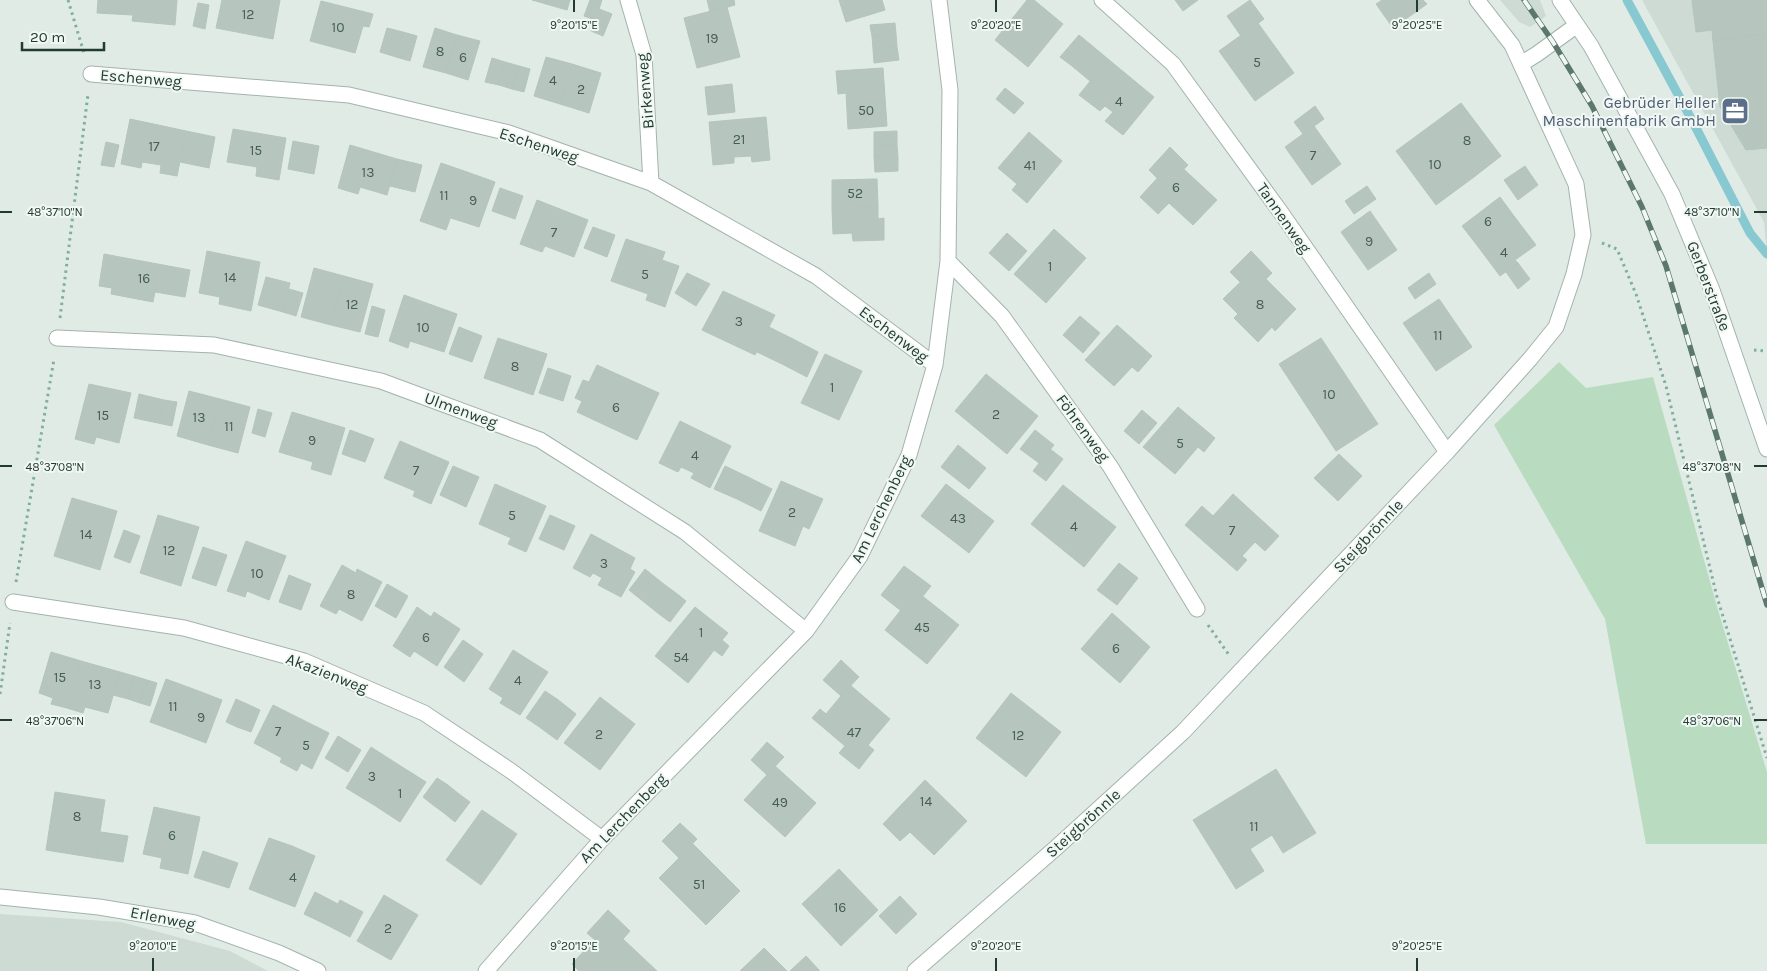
<svg xmlns="http://www.w3.org/2000/svg" width="1767" height="971" viewBox="0 0 1767 971" font-family="Karla,sans-serif">
  <rect width="100%" height="100%" fill="#e0ebe6"/>
  <path fill="#cedbd5" d="M1500,0h40l6,16 -16,11 -11,-5z
    M1642,0h125v255l-3,-33z
    M0,914l121,8 109,29 38,20h-268z"/>
  <path fill="#b9dcc1" d="M1559,362l27,26 67,-11 65,233 49,162v72h-121l-41,-225 -111,-194z"/>
  <g fill="none" stroke-linecap="round" stroke-linejoin="round">
    <path stroke="#88c8d1" stroke-width="9" d="M1627,0l67,124 56,109 17,21"/>
  </g>
  <path fill="#b6c6bf" stroke="#b3c5bc" d="M98,0h79l-2,25 -43,-4 1,-6 -36,-2z
    M222,0h58l-7,39 -57,-11z
    M532,0h38l-3,10z
    M590,0h12l-3,9 13,5 -9,22 -12,-5 4,-11 -11,-4z
    M707,0h27l1,5 -25,7z
    M839,0h43l3,10 -39,12z
    M1027,0h7l29,24 -35,43 -33,-27z
    M1175,0h23l-15,11z
    M1250,0l14,19 -23,17 -14,-20z
    M1382,0h41l4,4 -34,24 -17,-24z
    M1692,0h75v33l-54,8 -1,-11 -16,2z
    M321,1l52,13 -4,13 -6,-1 -8,27 -45,-12z
    M198,3l11,2 -4,24 -12,-3z
    M727,7l13,50 -43,11 -13,-50z
    M895,23l1,11 -24,2 -2,-11z
    M1258,23l36,50 -39,28 -36,-50z
    M387,28l16,4 -7,25 -16,-5z
    M435,28l22,7 -11,38 -23,-6z
    M403,32l14,4 -7,25 -14,-4z
    M1767,33v115l-21,2 -26,-43 -7,-66z
    M896,34l1,13 -24,2 -1,-13z
    M457,35l23,6 -12,39 -22,-7z
    M1079,35l11,9 -18,22 -12,-9z
    M1090,44l18,15 -18,22 -18,-15z
    M897,47l2,13 -25,3 -1,-14z
    M546,57l26,7 -12,40 -26,-8z
    M492,58l13,4 -6,23 -14,-3z
    M1108,59l46,38 -31,38 -18,-14 8,-9 -8,-6 -5,5 -21,-16z
    M505,62l14,4 -7,23 -13,-4z
    M572,64l29,9 -12,40 -29,-9z
    M519,66l11,3 -6,23 -12,-3z
    M883,68l4,58 -39,3 -2,-36 -8,1 -2,-23z
    M732,84l3,28 -27,3 -3,-28z
    M1005,88l19,15 -10,11 -18,-15z
    M1461,103l40,53 -27,21 -40,-54z
    M1315,106l9,13 -21,15 -9,-12z
    M766,117l4,43 -18,2 -1,-6 -17,1v6l-21,2 -4,-43z
    M130,119l56,12 -9,45 -17,-3 1,-8 -19,-3 -1,6 -20,-4z
    M1434,123l40,54 -38,28 -40,-54z
    M1314,126l27,38 -29,21 -27,-38z
    M233,129l53,9 -7,42 -23,-4 1,-9 -30,-5z
    M186,131l29,6 -6,31 -29,-6z
    M897,131v14h-23v-13z
    M1029,132l33,29 -35,42 -15,-13 5,-6 -19,-16z
    M293,141l26,5 -5,28 -26,-5z
    M106,142l13,3 -5,22 -13,-2z
    M350,145l47,14 -10,36 -27,-8 -2,7 -20,-6z
    M874,145h23l1,12h-24z
    M1170,147l18,18 -4,4 -10,-9 -17,18 -8,-8z
    M874,157h24v14l-23,1z
    M397,159l25,6 -7,27 -25,-6z
    M1174,160l43,40 -24,25 -24,-22 -11,11 -18,-17z
    M441,163l26,9 -21,58 -26,-9z
    M1525,166l13,19 -20,15 -14,-20z
    M467,172l28,10 -16,45 -28,-9z
    M877,179l1,28 -46,1v-28z
    M1367,186l9,13 -22,15 -9,-13z
    M500,188l23,8 -8,23 -23,-8z
    M1500,197l14,19 -38,28 -14,-18z
    M537,200l51,20 -14,37 -29,-11 -3,6 -22,-8z
    M878,207v12l6,-1v22l-31,1 -1,-8 -19,1 -1,-26z
    M1370,211l27,39 -29,20 -27,-38z
    M1514,216l22,29 -21,15 3,3 -18,13 -24,-32z
    M593,227l22,8 -8,22 -23,-9z
    M1054,229l32,29 -40,45 -32,-29z
    M1007,233l20,18 -18,20 -20,-18z
    M626,239l39,13 -3,8 17,6 -14,41 -19,-7 2,-6 -37,-13z
    M207,251l53,11 -9,49 -32,-7 1,-7 -21,-4z
    M1251,251l21,22 -6,6 -11,-11 -15,14 -10,-10z
    M104,254l86,16 -5,27 -30,-5 -2,10 -42,-8 1,-6 -13,-2z
    M1518,263l12,16 -12,10 -12,-17z
    M314,268l30,8 -13,49 -30,-8z
    M1255,268l41,41 -21,22 -3,-4 -14,15 -24,-24 4,-4 -15,-15z
    M687,273l23,11 -14,22 -21,-13z
    M1429,273l7,11 -21,15 -7,-11z
    M344,276l29,8 -13,48 -29,-7z
    M266,277l24,6 -7,29 -25,-7z
    M289,289l14,4 -7,23 -13,-4z
    M723,291l52,24 -20,40 -53,-25z
    M404,295l53,19 -13,38 -34,-11 -2,7 -19,-7z
    M1439,299l33,48 -36,24 -33,-48z
    M372,306l13,4 -7,27 -13,-3z
    M1080,316l20,17 -17,20 -20,-18z
    M1117,325l35,31 -14,16 -6,-5 -18,19 -29,-26z
    M459,327l23,9 -10,26 -23,-8z
    M769,327l26,13 -11,25 -27,-13z
    M498,338l49,16 -14,41 -49,-17z
    M1321,338l57,86 -42,27 -57,-87z
    M795,340l23,12 -11,25 -23,-12z
    M825,354l37,17 -23,49 -38,-17z
    M597,365l62,28 -22,47 -60,-28 5,-11 -7,-3 8,-18 6,2z
    M548,368l23,8 -8,25 -24,-8z
    M986,374l52,42 -31,38 -52,-43z
    M89,384l42,9 -12,50 -23,-6 -2,7 -19,-5z
    M189,391l31,8 -12,46 -31,-9z
    M139,394l25,6 -6,23 -24,-5z
    M220,399l30,8 -12,46 -30,-8z
    M164,400l13,2 -5,24 -14,-3z
    M1178,407l37,31 -11,14 -6,-5 -23,27 -32,-27z
    M258,409l14,4 -7,24 -13,-4z
    M1142,410l15,13 -18,21 -15,-13z
    M292,412l53,16 -14,47 -20,-6 2,-7 -34,-10z
    M680,421l51,25 -21,42 -19,-10 3,-5 -13,-6 -3,5 -19,-9z
    M350,430l24,9 -9,23 -23,-8z
    M1035,430l19,15 -15,18 -19,-14z
    M400,441l49,21 -18,42 -18,-8 2,-5 -31,-13z
    M958,445l28,23 -17,21 -28,-22z
    M1050,449l13,10 -17,22 -13,-10z
    M1339,454l23,22 -24,25 -24,-23z
    M453,466l26,11 -13,30 -26,-12z
    M725,466l23,11 -11,22 -23,-10z
    M748,477l24,12 -11,22 -24,-12z
    M781,481l42,18 -14,30 -6,-3 -8,20 -36,-15z
    M495,484l51,22 -20,46 -18,-8 3,-6 -32,-14z
    M946,484l48,37 -25,32 -48,-37z
    M1063,485l53,42 -32,40 -53,-43z
    M1233,494l46,42 -14,15 -10,-9 -13,14 5,4 -10,11 -52,-46 17,-19 11,10z
    M72,498l45,13 -17,59 -46,-14z
    M158,515l41,12 -18,59 -41,-13z
    M550,515l25,11 -11,24 -25,-11z
    M124,530l16,6 -10,27 -16,-6z
    M591,534l44,24 -5,11 5,3 -14,25 -23,-12 4,-7 -9,-5 -3,4 -17,-9z
    M246,541l40,15 -17,44 -22,-9 -2,6 -18,-6z
    M203,547l24,8 -11,31 -24,-8z
    M1119,563l19,15 -21,27 -20,-15z
    M342,565l14,8 1,-4 25,13 -20,39 -23,-12 -3,5 -16,-8z
    M904,566l27,20 -8,10 -7,-5 -16,19 -19,-15z
    M645,569l20,16 -16,21 -20,-16z
    M289,575l22,9 -10,26 -22,-8z
    M387,584l21,12 -12,22 -21,-12z
    M665,585l11,8 -17,21 -10,-8z
    M916,591l43,34 -32,39 -42,-34z
    M676,593l10,8 -16,21 -11,-8z
    M417,607l14,10 3,-5 26,17 -23,37 -23,-15 -4,6 -17,-11z
    M695,607l33,26 -6,7 7,6 -7,10 -8,-6 -6,8 -33,-27z
    M1112,613l38,34 -30,36 -39,-34z
    M675,631l33,27 -20,25 -33,-27z
    M463,640l20,14 -19,28 -20,-15z
    M513,650l35,22 -28,43 -20,-12 3,-5 -14,-9z
    M51,652l30,9 -14,47 -16,-4 2,-6 -14,-5z
    M841,660l18,17 -18,19 -18,-16z
    M81,661l39,11 -12,41 -23,-6 -2,6 -16,-5z
    M120,672l14,4 -6,23 -15,-4z
    M134,676l13,4 -7,23 -12,-4z
    M166,679l30,11 -16,43 -30,-11z
    M147,680l10,3 -7,23 -10,-3z
    M850,685l40,34 -22,26 6,5 -15,19 -20,-16 6,-7 -33,-28 8,-9 6,5z
    M196,690l26,10 -16,43 -26,-10z
    M545,691l12,8 -19,27 -12,-8z
    M1011,693l50,39 -35,45 -50,-39z
    M600,697l35,27 -35,46 -36,-27z
    M236,699l11,5 -10,23 -11,-5z
    M557,699l19,15 -19,26 -19,-14z
    M247,704l13,6 -9,22 -14,-5z
    M273,705l28,14 -19,39 -28,-15z
    M301,719l28,14 -17,36 -11,-6 -4,8 -17,-9z
    M338,736l10,6 -13,22 -10,-6z
    M348,742l13,8 -13,22 -13,-8z
    M767,742l17,15 -17,18 -16,-15z
    M371,747l28,18 -25,40 -28,-17z
    M399,765l27,17 -26,40 -26,-17z
    M775,766l41,37 -31,34 -41,-37z
    M1276,769l40,64 -33,20 -11,-18 -22,14 14,22 -28,18 -43,-69z
    M437,778l11,7 -15,20 -10,-8z
    M925,780l42,41 -33,34 -24,-23 -10,9 -17,-17z
    M448,785l11,9 -15,19 -11,-8z
    M55,792l50,8 -9,58 -50,-8z
    M459,794l11,8 -15,20 -11,-9z
    M154,807l46,10 -12,57 -28,-6 2,-10 -19,-4z
    M482,810l35,24 -18,26 -35,-25z
    M680,823l17,16 -18,19 -17,-17z
    M101,832l27,4 -5,26 -27,-4z
    M464,835l35,25 -18,25 -35,-25z
    M269,838l23,8 -20,52 -23,-9z
    M693,844l47,47 -34,34 -47,-47z
    M292,846l23,10 -20,51 -23,-9z
    M203,851l35,12 -9,25 -35,-11z
    M839,869l39,41 -37,36 -39,-42z
    M315,892l23,12 -11,21 -23,-11z
    M384,895l34,20 -27,45 -34,-19z
    M900,896l17,18 -21,20 -17,-18z
    M340,900l23,12 -13,25 -23,-12z
    M608,910l22,21 -7,8 -15,-14 -13,15 -8,-7z
    M608,925l15,14 34,32h-78l-7,-7z
    M764,948l23,23h-47z
    M806,956l14,15h-30z"/>
  <g fill="none" stroke-linecap="round" stroke-linejoin="round">
    <defs>
      <path id="minor" d="M628,0l16,55 7,128
        M1102,0l71,64 109,150 165,238
        M1560,0l31,46 81,148 40,96 55,159
        M1521,64l16,-10 40,-29
        M91,74l258,21 160,38 142,50 165,93 119,89
        M948,261l54,55 108,150 87,143
        M57,338l157,7 167,36 159,59 145,92 121,99
        M13,602l171,26 120,33 120,52 87,58 91,68
        M0,897l99,10 96,16 84,30 39,18
        M486,971l116,-132 204,-208 54,-75 49,-101 26,-90 13,-104 2,-171 -11,-90
        M915,971l143,-125 125,-114 264,-280 83,-93 26,-32 18,-53 9,-39 -7,-51 -64,-139 -35,-45"/>
    </defs>
    <use href="#minor" stroke="#a3b3ad" stroke-width="17"/>
    <path stroke="#81af9e" stroke-width="3" stroke-dasharray="2.5 4" stroke-linecap="butt" d="M68,0l16,53
      M1602,243l15,6 19,45 30,92 51,211 50,161
      M60,318l28,-224
      M1754,350l13,1
      M16,582l38,-223
      M1208,625l21,30
      M0,694l10,-71"/>
    <use href="#minor" stroke="#fff" stroke-width="15"/>
    <defs>
      <path id="rail" d="M1524,0l29,42 39,64 50,101 24,59 101,339"/>
    </defs>
    <use href="#rail" stroke="#5b776e" stroke-width="5.5"/>
    <use href="#rail" stroke="#f1f8f4" stroke-width="4" stroke-dasharray="11" stroke-linecap="butt"/>
  </g>
  <path fill="none" stroke="#213b33" stroke-width="2" d="M574,0v12M996,0v12M1417,0v12M0,212h12M1754,212h13M0,466h12M1754,466h13M0,720h12M1754,720h13M153,958v13M574,958v13M996,958v13M1417,958v13"/>
  <defs>
    <symbol id="office-square" viewBox="-11 -11 22 22"><rect x="-9" y="-9" width="18" height="18" rx="4" fill="#5c6f8a" stroke="#f1f8f4"/><path d="M-6-3h4V-5.5h4V-3h4V5H-6ZM-1-4.5V-3h2v-1.5ZM-6 0V1H6V0Z" fill="#fff"/></symbol>
  </defs>
  <g fill-rule="evenodd">
    <use href="#office-square" x="1719" y="95" width="32" height="32"/>
  </g>
  <g text-anchor="middle" dominant-baseline="central" stroke-width="4" stroke-linejoin="round" paint-order="stroke">
    <g font-size="14" fill="#465e56">
      <text x="248" y="14">12</text>
      <text x="338" y="27">10</text>
      <text x="712" y="38">19</text>
      <text x="440" y="51">8</text>
      <text x="463" y="57">6</text>
      <text x="1257" y="62">5</text>
      <text x="553" y="80">4</text>
      <text x="581" y="89">2</text>
      <text x="1119" y="101">4</text>
      <text x="866" y="110">50</text>
      <text x="739" y="139">21</text>
      <text x="1467" y="140">8</text>
      <text x="154" y="146">17</text>
      <text x="256" y="150">15</text>
      <text x="1313" y="155">7</text>
      <text x="1435" y="164">10</text>
      <text x="1030" y="165">41</text>
      <text x="368" y="172">13</text>
      <text x="1176" y="187">6</text>
      <text x="855" y="193">52</text>
      <text x="444" y="195">11</text>
      <text x="473" y="200">9</text>
      <text x="1488" y="221">6</text>
      <text x="554" y="232">7</text>
      <text x="1369" y="241">9</text>
      <text x="1504" y="252">4</text>
      <text x="1050" y="266">1</text>
      <text x="645" y="274">5</text>
      <text x="230" y="277">14</text>
      <text x="144" y="278">16</text>
      <text x="352" y="304">12</text>
      <text x="1260" y="304">8</text>
      <text x="739" y="321">3</text>
      <text x="423" y="327">10</text>
      <text x="1438" y="335">11</text>
      <text x="515" y="366">8</text>
      <text x="832" y="387">1</text>
      <text x="1329" y="394">10</text>
      <text x="616" y="407">6</text>
      <text x="996" y="414">2</text>
      <text x="103" y="415">15</text>
      <text x="199" y="417">13</text>
      <text x="229" y="426">11</text>
      <text x="312" y="440">9</text>
      <text x="1180" y="443">5</text>
      <text x="695" y="455">4</text>
      <text x="416" y="470">7</text>
      <text x="792" y="512">2</text>
      <text x="512" y="515">5</text>
      <text x="958" y="518">43</text>
      <text x="1074" y="526">4</text>
      <text x="1232" y="530">7</text>
      <text x="86" y="534">14</text>
      <text x="169" y="550">12</text>
      <text x="604" y="563">3</text>
      <text x="257" y="573">10</text>
      <text x="351" y="594">8</text>
      <text x="922" y="627">45</text>
      <text x="701" y="632">1</text>
      <text x="426" y="637">6</text>
      <text x="1116" y="648">6</text>
      <text x="681" y="657">54</text>
      <text x="60" y="677">15</text>
      <text x="518" y="680">4</text>
      <text x="95" y="684">13</text>
      <text x="173" y="706">11</text>
      <text x="201" y="717">9</text>
      <text x="278" y="731">7</text>
      <text x="854" y="732">47</text>
      <text x="599" y="734">2</text>
      <text x="1018" y="735">12</text>
      <text x="306" y="745">5</text>
      <text x="372" y="776">3</text>
      <text x="400" y="793">1</text>
      <text x="926" y="801">14</text>
      <text x="780" y="802">49</text>
      <text x="77" y="816">8</text>
      <text x="1254" y="826">11</text>
      <text x="172" y="835">6</text>
      <text x="293" y="877">4</text>
      <text x="699" y="884">51</text>
      <text x="840" y="907">16</text>
      <text x="388" y="928">2</text>
    </g>
    <g font-size="16" fill="#213b33" stroke="#f1f8f4">
      <text transform="translate(141 78) rotate(5)">Eschenweg</text>
      <text transform="translate(645 91) rotate(-95)">Birkenweg</text>
      <text transform="translate(539 145) rotate(18)">Eschenweg</text>
      <text transform="translate(1284 218) rotate(55)">Tannenweg</text>
      <text transform="translate(1709 286) rotate(69)">Gerberstraße</text>
      <text transform="translate(894 334) rotate(37)">Eschenweg</text>
      <text transform="translate(461 410) rotate(20)">Ulmenweg</text>
      <text transform="translate(1083 428) rotate(54)">Föhrenweg</text>
      <text transform="translate(881 509) rotate(-64)">Am Lerchenberg</text>
      <text transform="translate(1368 536) rotate(-47)">Steigbrönnle</text>
      <text transform="translate(327 673) rotate(21)">Akazienweg</text>
      <text transform="translate(623 818) rotate(-46)">Am Lerchenberg</text>
      <text transform="translate(1083 823) rotate(-42)">Steigbrönnle</text>
      <text transform="translate(163 918) rotate(11)">Erlenweg</text>
    </g>
    <g font-size="16" fill="#4e5e75" stroke="#f1f8f4" text-anchor="end">
      <text x="1716" y="102">Gebrüder Heller<tspan x="1716" dy="18">Maschinenfabrik GmbH</tspan></text>
    </g>
  </g>
  <g font-size="12" text-anchor="middle" fill="#213b33" stroke="#f1f8f4" stroke-width="4" stroke-linejoin="round" paint-order="stroke">
    <text x="574" y="29">9°20'15"E</text>
    <text x="996" y="29">9°20'20"E</text>
    <text x="1417" y="29">9°20'25"E</text>
    <text x="55" y="216">48°37'10"N</text>
    <text x="1712" y="216">48°37'10"N</text>
    <text x="55" y="471">48°37'08"N</text>
    <text x="1712" y="471">48°37'08"N</text>
    <text x="55" y="725">48°37'06"N</text>
    <text x="1712" y="725">48°37'06"N</text>
    <text x="153" y="950">9°20'10"E</text>
    <text x="574" y="950">9°20'15"E</text>
    <text x="996" y="950">9°20'20"E</text>
    <text x="1417" y="950">9°20'25"E</text>
  </g>
  <path d="M22 42v8h82v-8" fill="none" stroke="#213b33" stroke-width="2.5"/>
  <text x="30" y="42" font-size="15" fill="#213b33" stroke="#f1f8f4" stroke-width="4" paint-order="stroke">20 m</text>
</svg>
